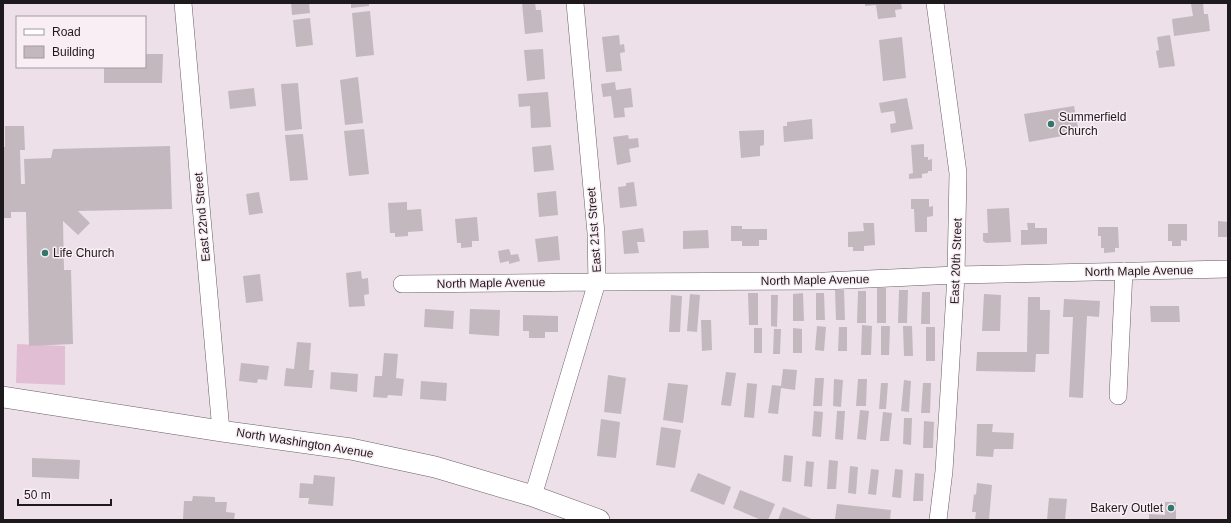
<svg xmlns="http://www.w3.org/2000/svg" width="1231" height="523" viewBox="0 0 1231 523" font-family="Helvetica,sans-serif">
  <rect width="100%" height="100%" fill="#ede0e8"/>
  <path fill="#e2bed4" d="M17,344l48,2v39l-49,-2z"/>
  <path fill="#c4b8bf" d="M291,3h18l1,10 -18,2z
    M351,3h18v3l-18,2z
    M522,3h13l1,7h5l2,22 -18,2z
    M865,3h36l1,6 -7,1 1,7 -18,2 -2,-14 -11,1z
    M1203,3l1,11h4l2,17 -36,5 -2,-17 21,-3 -2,-12z
    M370,11l4,44 -18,2 -4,-44z
    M310,18l3,27 -17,2 -3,-27z
    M619,35l1,10 4,-1 1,8 -5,1 2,18 -16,1 -4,-35z
    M1170,35l5,31 -16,2 -3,-17 3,-1 -2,-13z
    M902,37l4,41 -23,3 -4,-41z
    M543,49l2,30 -18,2 -3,-31z
    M145,54h18l-1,29h-58v-16h41z
    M358,77l5,46 -18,2 -5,-45z
    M615,82l1,8 15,-2 2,19 -9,1 1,9 -11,1 -3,-22 -8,1 -2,-13z
    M298,83l4,46 -17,2 -4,-47z
    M254,88l2,18 -26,3 -2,-18z
    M548,92l3,35 -20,1 -1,-22 -11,1 -1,-13z
    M907,98l6,31 -22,4 -1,-9 6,-1 -2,-12 -13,2 -2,-10z
    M1074,106l5,27 -50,9 -5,-28z
    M812,119l1,20 -29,3 -1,-16h4v-4z
    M5,126h19l1,24h-5l1,34h4l-1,-25 27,-1 2,-9 117,-3 2,63 -94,2 12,12 -12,12 -15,-14 1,49h7l2,74 -44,2 -3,-134h-15v6h-8v-71h2z
    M364,129l5,45 -20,2 -5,-45z
    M764,130v15l-4,1v10l-19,2 -2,-27z
    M303,134l5,46 -18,1 -5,-46z
    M628,135l1,4 9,-1 1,9 -10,2 2,13 -14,3 -4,-28z
    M924,144v13h4v3l4,-1v12h-4v2l-6,1v4l-13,1v-5l4,-1 -2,-28z
    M551,145l3,25 -20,2 -2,-25z
    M634,182l3,24 -17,2 -2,-21 8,-1v-3z
    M556,191l2,24 -19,2 -2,-24z
    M259,192l4,21 -14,2 -3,-21z
    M911,199h18v8l4,-1v10l-6,1v15h-12l-1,-23h-3z
    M407,202v8l14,-1 2,22 -15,1v4l-13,1v-4h-5l-2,-30z
    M1009,208l2,34 -25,1 -3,-2v-8h5l-1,-24z
    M477,217l2,24h-7v6l-11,1v-5h-4l-2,-24z
    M1218,221l10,1v15h-10z
    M863,223h11l1,22 -11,1v5h-11v-4h-5v-15l16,-1z
    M1027,223h8v5h12v16l-26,1v-15h7z
    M1168,224h19v17l-6,-1v6h-9v-5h-4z
    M731,226h11v3h25v11h-8v6h-17v-5h-11z
    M1098,227h20l1,21h-4v4l-11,1v-5h-3v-12h-3z
    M643,228l2,14h-8l2,11 -15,1 -2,-23z
    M708,230l1,18 -26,1v-18z
    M558,236l2,24 -22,2 -3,-23z
    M509,249l2,6 7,-1 2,7 -11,3v-3l-9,2 -2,-12z
    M361,271l1,8 6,-1 1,16 -5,1 1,11 -16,1 -3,-34z
    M260,274l3,27 -17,2 -3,-27z
    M877,288h9v35h-9z
    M835,290h9l1,30h-9z
    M899,290h9l-1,33h-9z
    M858,291h8v32h-9z
    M922,292h8v32h-9z
    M748,293h10v32h-9z
    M803,293l1,28h-11v-27z
    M816,293h8l1,27h-9z
    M690,294l10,1 -3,37 -10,-1z
    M984,294l17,1 -1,36h-18z
    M671,295l11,1 -2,36h-11z
    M771,295h7l-1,32 -6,-1z
    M1028,297h12v13h10l-1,44h-13l-1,18 -59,-1 1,-19h50z
    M1064,299l36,2 -1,16 -12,-1 -4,82 -14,-1 4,-80h-10z
    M1150,306h29l1,16h-29z
    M425,309l29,2 -1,18 -29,-2z
    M470,309l30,1 -1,26 -30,-2z
    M523,315l35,1v16h-13v6h-16v-7h-6z
    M701,320h10l1,30 -10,1z
    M862,325l10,1 -1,29h-10z
    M817,326l9,1 -2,24 -9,-1z
    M881,326h9l-1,29h-8z
    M903,326h9l1,30h-9z
    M839,327h8v24h-9z
    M926,327h9v34h-9z
    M754,328h8v25h-8z
    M793,328l9,1v24h-9z
    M774,329h7l-1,25h-7z
    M297,342l14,1 -2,27h5l-2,18 -28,-2 2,-18 8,1z
    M384,353l14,1 -2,24 8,1 -2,17 -14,-1 -1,3 -14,-1 2,-21h7z
    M241,363l28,3 -2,14 -9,-1 -1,4 -18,-2z
    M783,369l14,1 -2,20 -14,-2 -3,26 -10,-1 4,-28 9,1z
    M331,372l27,2 -1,18 -27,-3z
    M726,372l10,1 -5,33 -10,-1z
    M608,375l18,3 -5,36 -17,-2z
    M815,378h9l-2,28h-9z
    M834,379l9,1 -2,27 -8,-1z
    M858,379h9l-1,27h-10z
    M904,380l7,1 -2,31 -8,-1z
    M421,381l26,2 -1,18 -26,-2z
    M668,383l20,2 -5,38 -20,-3z
    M747,383l10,1 -3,34 -10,-1z
    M881,383h7l-2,26h-7z
    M923,383h8l-1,30h-9z
    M860,410l9,1 -3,29 -9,-1z
    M814,411l9,1 -2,25 -9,-1z
    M837,411h8l-2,29 -8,-1z
    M883,412l9,1 -3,28h-9z
    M904,418h8l-1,27 -8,-1z
    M601,419l19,3 -4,36 -19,-2z
    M924,421l10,1 -1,26h-10z
    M977,424h16l-1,8 22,1 -1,16h-19l-1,8 -17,-1z
    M661,427l20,3 -6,38 -19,-3z
    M784,455l9,1 -2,26 -9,-1z
    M32,458l48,2 -1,19 -47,-2z
    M829,460l9,1 -2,28h-9z
    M806,461l8,1 -2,25 -8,-1z
    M850,466l8,1 -2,27 -8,-1z
    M871,469l8,1 -3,25 -8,-1z
    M895,469l8,1 -2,28 -9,-1z
    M698,473l33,14 -7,18 -34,-14z
    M915,473l9,1 -1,27h-10z
    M314,475l21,2 -2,29 -25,-2 1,-6h-10l1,-15 13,1z
    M977,483l15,2 -3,35h-14l1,-8h-4l2,-18 2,1z
    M740,490l35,14 -7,16h-7l-28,-12z
    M193,496l22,1v5h12l-1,10 9,1 -1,7h-51l1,-19h8z
    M1049,498l18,1 -2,21h-18z
    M1165,502h11v18h-27v-6l16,1z
    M837,504l54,6 -1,10 -55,-1z
    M783,507l31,13h-36z"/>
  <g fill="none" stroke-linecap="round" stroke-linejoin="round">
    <defs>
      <path id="minor" d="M183,3l38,428
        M935,3l23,170 -2,102 -6,101 -6,95 -6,49
        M402,284l195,-2 228,-1 131,-6 272,-6
        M1118,396l6,-125
        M533,496l64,-214 -1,-49 -21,-230"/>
      <path id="major" d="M3,397l218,34 130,18 84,18 98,29 66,24"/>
    </defs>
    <use href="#minor" stroke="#685e64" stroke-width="18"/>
    <use href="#major" stroke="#685e64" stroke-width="22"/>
    <use href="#minor" stroke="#fff" stroke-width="17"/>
    <use href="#major" stroke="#fff" stroke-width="21"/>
  </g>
  <g fill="#31776c" stroke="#faeef5" stroke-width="1.5">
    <circle cx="1051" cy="124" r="4"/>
    <circle cx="45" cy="253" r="4"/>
    <circle cx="1171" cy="508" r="4"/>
  </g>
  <g text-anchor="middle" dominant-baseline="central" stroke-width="3" stroke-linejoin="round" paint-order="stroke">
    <g font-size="12" fill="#1e191c" stroke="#faeef5" text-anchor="start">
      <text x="1059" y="117">Summerfield<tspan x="1059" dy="14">Church</tspan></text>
      <text x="53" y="253">Life Church</text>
      <text x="1163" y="508" text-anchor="end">Bakery Outlet</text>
    </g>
    <g font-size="12" fill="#1e191c" stroke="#faeef5">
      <text transform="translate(202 217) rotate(-95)">East 22nd Street</text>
      <text transform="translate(594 230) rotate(-94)">East 21st Street</text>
      <text transform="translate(956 261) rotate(-88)">East 20th Street</text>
      <text transform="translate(1139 271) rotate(-1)">North Maple Avenue</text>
      <text transform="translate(815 280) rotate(-1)">North Maple Avenue</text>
      <text transform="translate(491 283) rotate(-1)">North Maple Avenue</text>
      <text transform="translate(305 443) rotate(9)">North Washington Avenue</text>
    </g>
  </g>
  <rect width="1231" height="523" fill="none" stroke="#1e191c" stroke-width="8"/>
  <rect x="16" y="16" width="130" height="52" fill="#faeef5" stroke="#a2999e"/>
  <rect x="24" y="29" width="20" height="6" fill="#ffffff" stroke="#a2999e"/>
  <text x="52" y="36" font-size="12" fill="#1e191c">Road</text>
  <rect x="24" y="46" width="20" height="12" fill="#c4b8bf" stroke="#a2999e"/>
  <text x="52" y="56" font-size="12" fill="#1e191c">Building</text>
  <path d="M18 499v6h93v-6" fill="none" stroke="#1e191c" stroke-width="2"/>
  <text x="24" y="499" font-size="12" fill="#1e191c" stroke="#faeef5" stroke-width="3" paint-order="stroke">50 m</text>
</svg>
